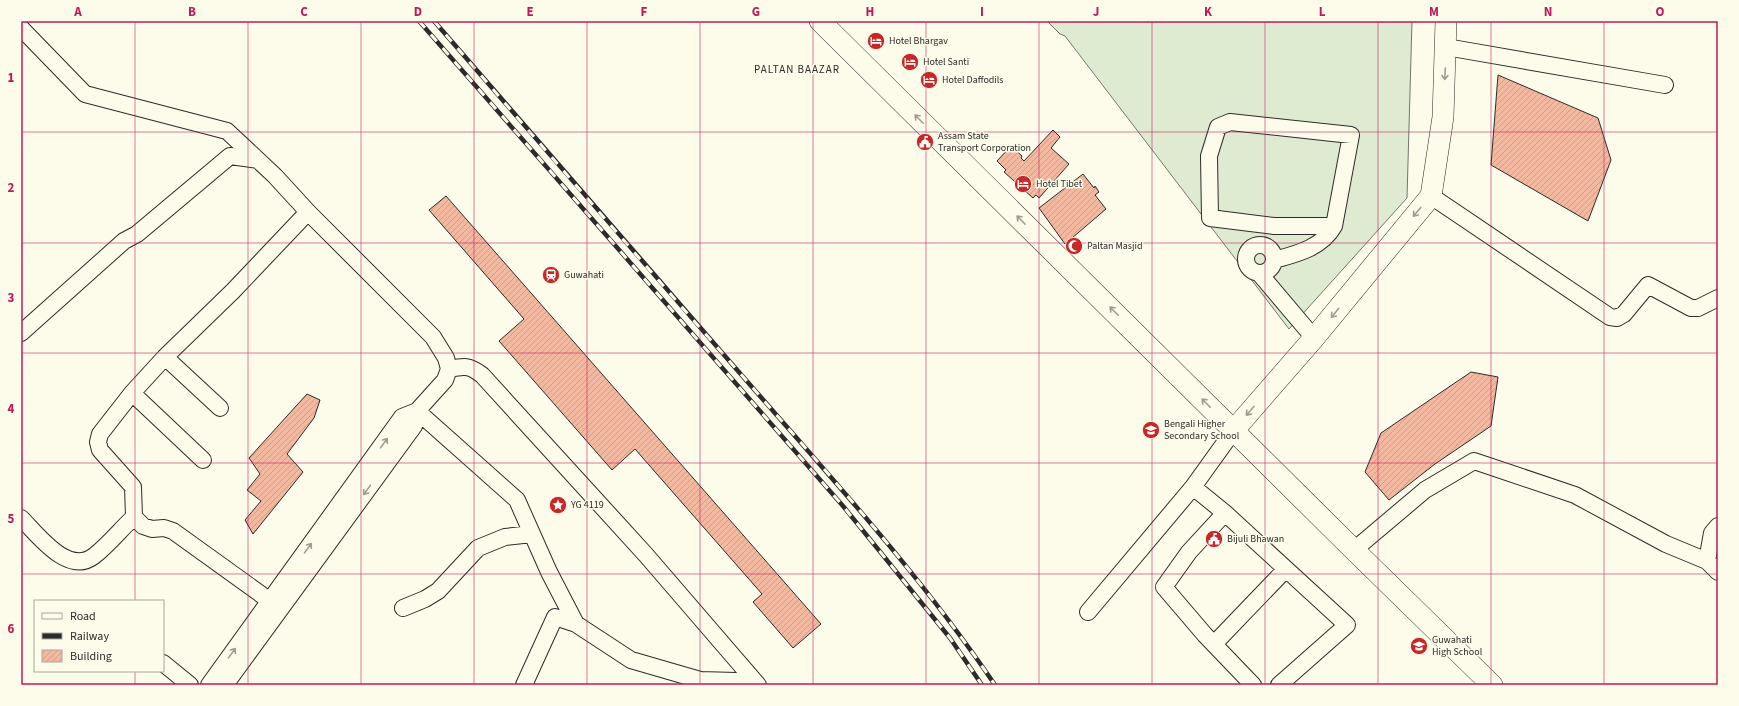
<svg xmlns="http://www.w3.org/2000/svg" width="1739" height="706" viewBox="0 0 1739 706" font-family="'Source Sans 3',sans-serif">
  <defs>
    <pattern id="building-hatch" width="6" height="6" patternUnits="userSpaceOnUse"><rect width="6" height="6" fill="#f2b8a0"/><path d="M-1 1l2-2M0 6l6-6M5 7l2-2" fill="none" stroke="#d09e8a"/></pattern>
  </defs>
  <rect width="100%" height="100%" fill="#fdfbea"/>
  <path fill="#deebd1" stroke="#74746e" d="M1047,21h365l-5,177 -118,131 -224,-293 -5,-2z"/>
  <path fill="url(#building-hatch)" stroke="#2b2b2b" d="M1498,75l100,43 13,42 -23,61 -97,-56z
    M1053,130l7,7 -9,11 18,16 -30,34 -3,-3 -3,3 -29,-26 2,-2 -9,-9 14,-15 11,10 -1,2 3,3z
    M1083,174l11,14 1,-2 4,6 -4,3 11,14 -41,35 -26,-36z
    M446,196l375,428 -28,24 -40,-46 9,-8 -127,-145 -23,21 -113,-129 25,-22 -95,-109z
    M1471,372l27,5 -7,49 -56,38 -46,36 -24,-28 16,-39z
    M307,394l13,6 -6,18 -27,36 16,18 -50,62 -8,-14 16,-19 -14,-11 13,-16 -11,-16z"/>
  <g fill="none" stroke-linecap="round" stroke-linejoin="round">
    <defs>
      <path id="minor" d="M21,28l64,66 142,37 48,45 33,36 125,125 13,21 3,11 -4,11 -28,31 -15,6 -193,268
        M1446,47l219,38
        M1431,196l179,121 7,1 7,-4 24,-29 43,23h7l20,-10
        M1246 259a14 14 0 1 1 28 0a14 14 0 1 1-28 0Z
        M1274,260c22,-6 48,-12 60,-34l17,-91 -121,-13 -12,5 -9,29 1,62 64,8h60
        M1259,273l55,65
        M21,333l103,-92 13,-7 93,-78 28,4
        M165,357l55,51
        M449,369c15,-3 20,-4 33,6l164,180 112,130
        M132,393l71,67
        M417,411l100,89 32,72 27,52 55,36 69,20 36,1 10,4
        M1193,487l32,26 122,112 -68,60
        M1225,513l-36,39 -25,35 41,48 48,50
        M21,518c17,17 47,58 73,38 14,-11 27,-27 40,-39
        M1354,550l71,-60 49,-29 101,34 91,49 41,17 11,11
        M1707,561l5,-28 6,-7
        M280,608l-107,-77 -9,-3 -12,1 -9,-3 -9,-9 -1,-30 -33,-37 -2,-8 2,-8 32,-41 33,-36 68,-66 75,-79
        M403,608l22,-9 13,-8 40,-43 27,-11 27,-3
        M1088,612l105,-125 41,-57
        M1214,644l72,-75
        M163,663l27,22
        M225,685l189,-259 3,-15
        M524,685l31,-68 21,7"/>
      <path id="major" d="M820,21l534,529 138,135
        M1234,430l80,-92 117,-142 12,-79 3,-96"/>
    </defs>
    <use href="#minor" stroke="#2b2b2b" stroke-width="18"/>
    <use href="#major" stroke="#2b2b2b" stroke-width="22"/>
    <use href="#minor" stroke="#fdfbea" stroke-width="16"/>
    <use href="#major" stroke="#fdfbea" stroke-width="21"/>
    <defs>
      <path id="rail" d="M419,21l424,485 107,132 32,47
        M434,21c101,117 202,234 304,350 89,102 181,202 257,314"/>
    </defs>
    <use href="#rail" stroke="#2b2b2b" stroke-width="4.5"/>
    <use href="#rail" stroke="#fdfbea" stroke-width="3" stroke-dasharray="9" stroke-linecap="butt"/>
  </g>
  <defs><path id="oneway-shaft" d="M-6 0H5M1.5-3L5.5 0L1.5 3" fill="none" stroke-width="1.6" stroke-linecap="round" stroke-linejoin="round"/></defs>
  <g stroke="#9e9d94">
    <use href="#oneway-shaft" transform="translate(1445 74) rotate(93)"/>
    <use href="#oneway-shaft" transform="translate(919 119) rotate(-135)"/>
    <use href="#oneway-shaft" transform="translate(1417 212) rotate(130)"/>
    <use href="#oneway-shaft" transform="translate(1021 220) rotate(-135)"/>
    <use href="#oneway-shaft" transform="translate(1114 311) rotate(-135)"/>
    <use href="#oneway-shaft" transform="translate(1335 313) rotate(129)"/>
    <use href="#oneway-shaft" transform="translate(1206 403) rotate(-135)"/>
    <use href="#oneway-shaft" transform="translate(1250 411) rotate(131)"/>
    <use href="#oneway-shaft" transform="translate(384 443) rotate(-54)"/>
    <use href="#oneway-shaft" transform="translate(367 490) rotate(126)"/>
    <use href="#oneway-shaft" transform="translate(308 548) rotate(-54)"/>
    <use href="#oneway-shaft" transform="translate(232 653) rotate(-54)"/>
  </g>
  <path fill="none" stroke="#c2185b" stroke-width="1" stroke-opacity="0.55" d="M135,21v580M248,21v664M361,21v664M474,21v664M587,21v664M700,21v664M813,21v664M926,21v664M1039,21v664M1152,21v664M1265,21v664M1378,21v664M1491,21v664M1604,21v664M21,132h1697M21,243h1697M21,353h1697M21,463h1697M21,574h1697M135,671v14"/>
  <defs>
    <symbol id="hotel-disc" viewBox="-11 -11 22 22"><circle r="9.5" fill="#c62828" stroke="#fdfbea"/><path d="M-6-4.5h1.5V1H6V5H4.5V3h-9V5H-6ZM-4 0a1.8 1.8 0 1 1 3.6 0ZM.5 0V-2.5h3Q6-2.5 6 0Z" fill="#fff"/></symbol>
    <symbol id="civic-disc" viewBox="-11 -11 22 22"><circle r="9.5" fill="#c62828" stroke="#fdfbea"/><path d="M-.6-6.5H3V-4.5H.6V-3L4-1V1h2V6H-6V1h2V-1L-.6-3ZM-1.2 2.5V6h2.4V2.5Z" fill="#fff"/></symbol>
    <symbol id="mosque-disc" viewBox="-11 -11 22 22"><circle r="9.5" fill="#c62828" stroke="#fdfbea"/><path d="M3.5-4.9A6 6 0 1 0 3.5 4.9A5 5 0 1 1 3.5-4.9Z" fill="#fff"/></symbol>
    <symbol id="station-disc" viewBox="-11 -11 22 22"><circle r="9.5" fill="#c62828" stroke="#fdfbea"/><path d="M-3-6H3Q5-6 5-4V2Q5 4 3 4L4.5 6H3L1.5 4h-3L-3 6H-4.5L-3 4Q-5 4-5 2V-4Q-5-6-3-6ZM-3.5-4v3h7v-3ZM-3.5 1v1.5H-2V1ZM2 1v1.5H3.5V1Z" fill="#fff"/></symbol>
    <symbol id="school-disc" viewBox="-11 -11 22 22"><circle r="9.5" fill="#c62828" stroke="#fdfbea"/><path d="M0-5L7-2L0 1L-7-2ZM-4 1L0 2.5L4 1V4Q0 6-4 4Z" fill="#fff"/></symbol>
    <symbol id="sight-disc" viewBox="-11 -11 22 22"><circle r="9.5" fill="#c62828" stroke="#fdfbea"/><path d="M0-6L1.8-2.2L6-1.7L2.9 1.2L3.7 5.4L0 3.3L-3.7 5.4L-2.9 1.2L-6-1.7L-1.8-2.2Z" fill="#fff"/></symbol>
  </defs>
  <g fill-rule="evenodd">
    <use href="#hotel-disc" x="866" y="31" width="20" height="20"/>
    <use href="#hotel-disc" x="900" y="52" width="20" height="20"/>
    <use href="#hotel-disc" x="919" y="70" width="20" height="20"/>
    <use href="#civic-disc" x="915" y="132" width="20" height="20"/>
    <use href="#hotel-disc" x="1013" y="174" width="20" height="20"/>
    <use href="#mosque-disc" x="1064" y="236" width="20" height="20"/>
    <use href="#station-disc" x="541" y="265" width="20" height="20"/>
    <use href="#school-disc" x="1141" y="420" width="20" height="20"/>
    <use href="#sight-disc" x="548" y="495" width="20" height="20"/>
    <use href="#civic-disc" x="1204" y="529" width="20" height="20"/>
    <use href="#school-disc" x="1409" y="636" width="20" height="20"/>
  </g>
  <g text-anchor="middle" dominant-baseline="central" stroke-width="3" stroke-linejoin="round" paint-order="stroke">
    <g font-size="10" fill="#2b2b2b" stroke="#fdfbea" text-anchor="start">
      <text x="889" y="41">Hotel Bhargav</text>
      <text x="923" y="62">Hotel Santi</text>
      <text x="942" y="80">Hotel Daffodils</text>
      <text x="938" y="136">Assam State<tspan x="938" dy="12">Transport Corporation</tspan></text>
      <text x="1036" y="184">Hotel Tibet</text>
      <text x="1087" y="246">Paltan Masjid</text>
      <text x="564" y="275">Guwahati</text>
      <text x="1164" y="424">Bengali Higher<tspan x="1164" dy="12">Secondary School</tspan></text>
      <text x="571" y="505">YG 4119</text>
      <text x="1227" y="539">Bijuli Bhawan</text>
      <text x="1432" y="640">Guwahati<tspan x="1432" dy="12">High School</tspan></text>
    </g>
    <g font-size="11" letter-spacing="1" fill="#2b2b2b" stroke="#fdfbea">
      <text x="797" y="69">PALTAN BAAZAR</text>
    </g>
  </g>
  <rect width="1739" height="706" fill="none" stroke="#fdfbea" stroke-width="44"/>
  <rect x="34" y="600" width="130" height="72" fill="#fdfbea" stroke="#a9a89e"/>
  <rect x="42" y="613" width="20" height="6" fill="#fdfbea" stroke="#a9a89e"/>
  <text x="70" y="620" font-size="12" fill="#2b2b2b">Road</text>
  <rect x="42" y="633" width="20" height="6" fill="#2b2b2b" stroke="#a9a89e"/>
  <text x="70" y="640" font-size="12" fill="#2b2b2b">Railway</text>
  <rect x="42" y="650" width="20" height="12" fill="url(#building-hatch)" stroke="#a9a89e"/>
  <text x="70" y="660" font-size="12" fill="#2b2b2b">Building</text>
  <rect x="22" y="22" width="1695" height="662" fill="none" stroke="#c2185b" stroke-width="1.5"/>
  <g font-size="13" text-anchor="middle" font-weight="bold" fill="#c2185b">
    <text x="78" y="16">A</text>
    <text x="192" y="16">B</text>
    <text x="304" y="16">C</text>
    <text x="418" y="16">D</text>
    <text x="530" y="16">E</text>
    <text x="644" y="16">F</text>
    <text x="756" y="16">G</text>
    <text x="870" y="16">H</text>
    <text x="982" y="16">I</text>
    <text x="1096" y="16">J</text>
    <text x="1208" y="16">K</text>
    <text x="1322" y="16">L</text>
    <text x="1434" y="16">M</text>
    <text x="1548" y="16">N</text>
    <text x="1660" y="16">O</text>
    <text x="11" y="82">1</text>
    <text x="11" y="192">2</text>
    <text x="11" y="302">3</text>
    <text x="11" y="413">4</text>
    <text x="11" y="523">5</text>
    <text x="11" y="633">6</text>
  </g>
</svg>
